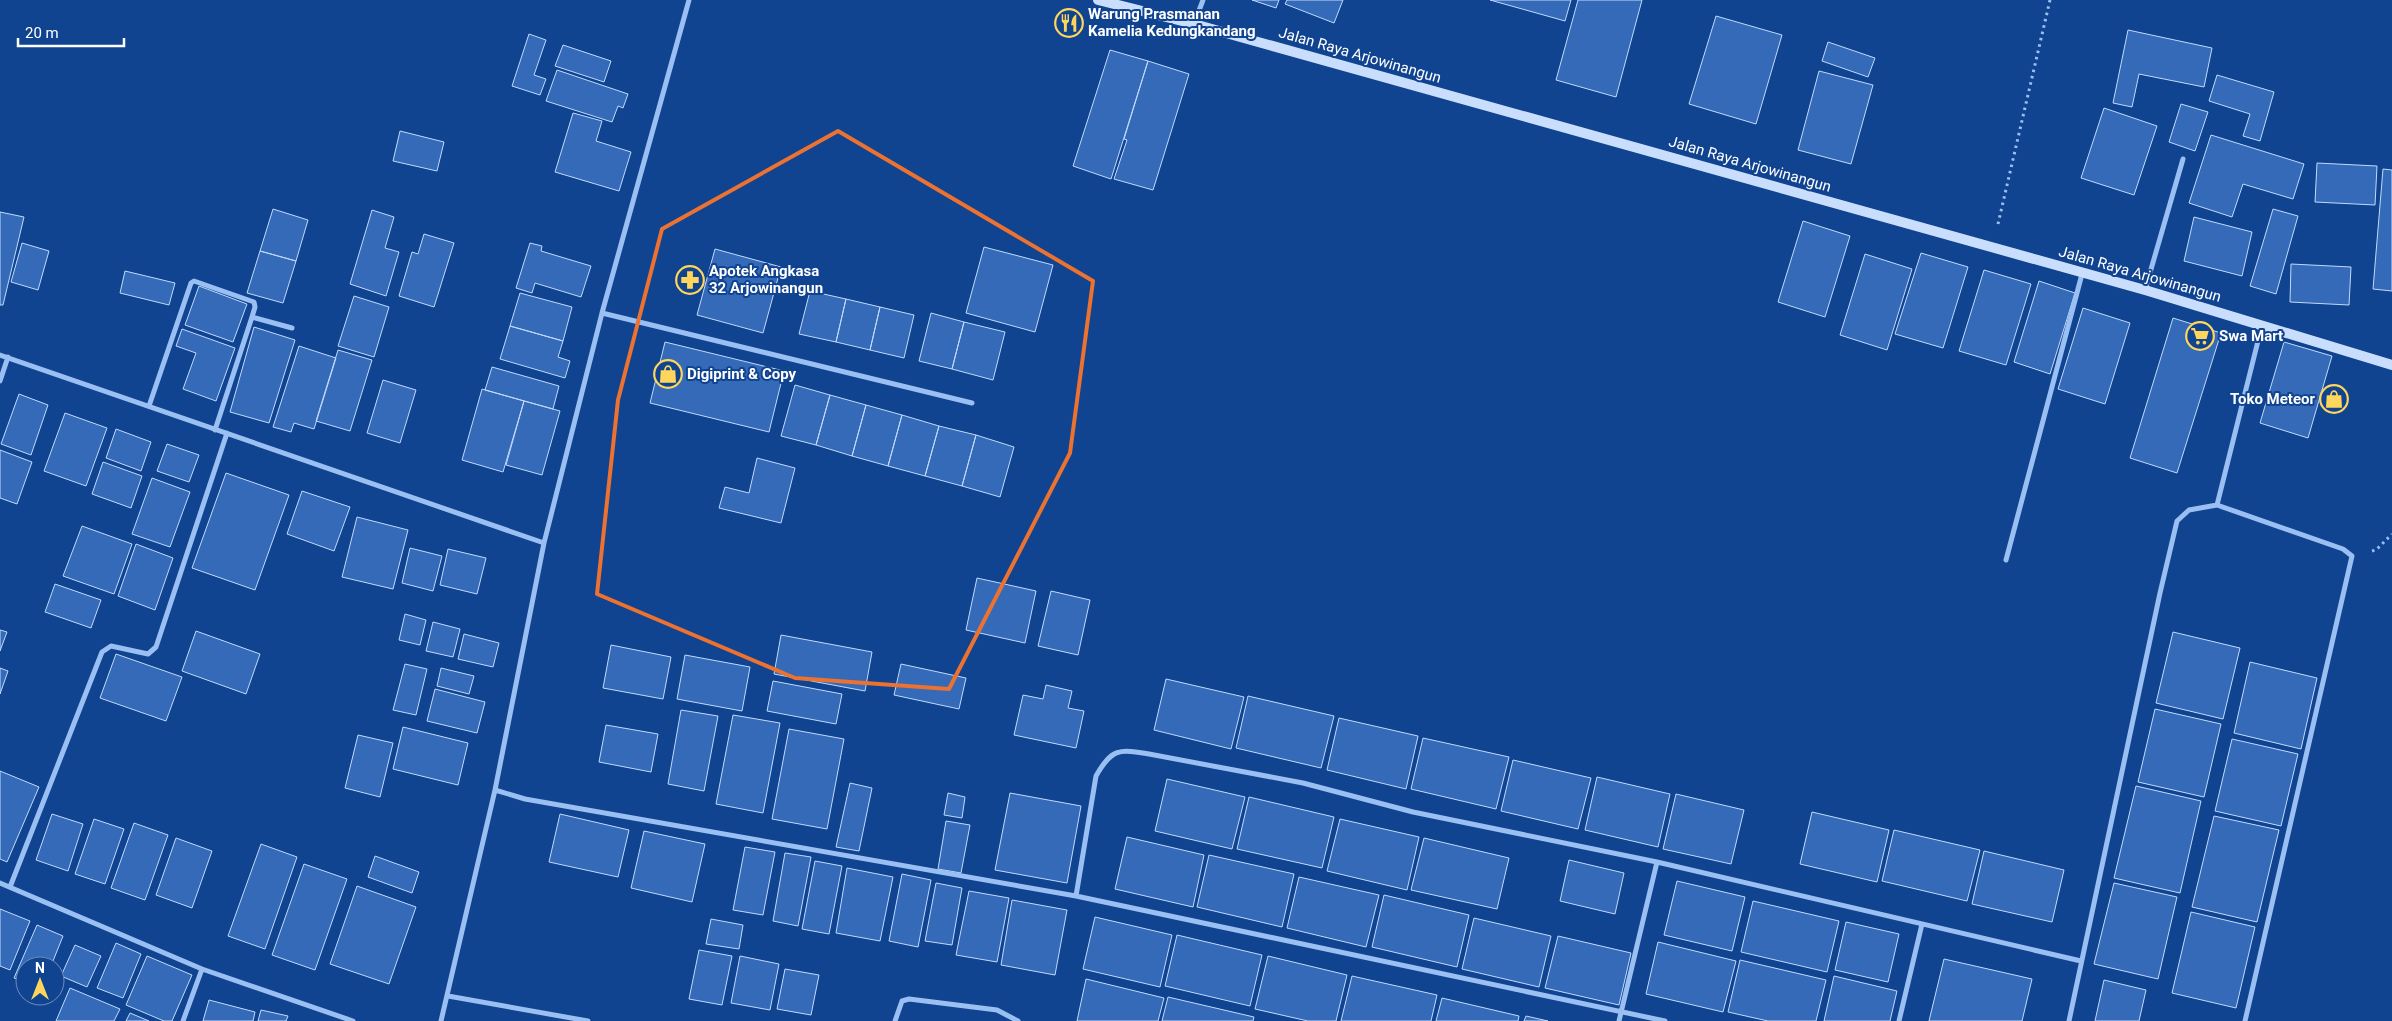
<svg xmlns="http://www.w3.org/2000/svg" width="2392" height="1021" viewBox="0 0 2392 1021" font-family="Roboto,sans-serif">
  <rect width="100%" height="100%" fill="#104390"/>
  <path fill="#346ab7" stroke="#c1dafd" d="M1252,0h27l-3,8z
    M1287,0h56l-9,23 -49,-19z
    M1490,0h81l-6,21z
    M1578,0h64l-26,97 -60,-17z
    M1716,16l66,19 -26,89 -67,-20z
    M2128,30l84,18 -8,39 -65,-13 -7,33 -19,-4z
    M529,34l17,6 -12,35 12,4 -6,16 -28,-9z
    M1828,42l47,16 -7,19 -46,-16z
    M563,45l48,16 -7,21 -49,-16z
    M1110,50l38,11 -37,118 -38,-13z
    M1148,61l41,13 -36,116 -39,-11 13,-39 -3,-1z
    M557,70l71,24 -5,14 -5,-2 -6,16 -66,-21z
    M1819,71l54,14 -22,79 -53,-14z
    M2217,75l57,17 -14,49 -17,-5 7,-22 -41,-13z
    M2181,104l27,8 -13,39 -26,-9z
    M2104,108l53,18 -23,69 -53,-17z
    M573,113l29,8 -6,20 35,11 -12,39 -64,-19z
    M400,131l44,11 -7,29 -44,-10z
    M2211,135l93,29 -11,35 -50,-15 -11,33 -43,-14z
    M2317,163l60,3 -2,39 -60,-3z
    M2383,169l9,1v121l-19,-2z
    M273,209l35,11 -12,41 -36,-10z
    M2273,209l25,7 -22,78 -26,-8z
    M372,210l22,7 -9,31 14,4 -13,44 -36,-12z
    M0,212l24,5 -21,88h-3z
    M2194,217l58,15 -10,44 -58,-15z
    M1803,221l47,15 -25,81 -47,-15z
    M424,234l30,9 -20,64 -35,-11 13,-44 6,2z
    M22,243l27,8 -11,39 -27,-8z
    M530,243l12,3 -1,5 50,15 -10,31 -46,-14 -3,10 -16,-5z
    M984,247l69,18 -18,67 -69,-19z
    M715,249l66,18 -18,66 -66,-18z
    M260,251l36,10 -13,42 -36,-10z
    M1921,253l47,14 -25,81 -48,-14z
    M1865,254l47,15 -25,81 -47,-15z
    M2291,264l60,3 -2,38 -59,-3z
    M1984,270l47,14 -25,81 -47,-14z
    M125,271l50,12 -6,22 -49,-12z
    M2039,281l36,12 -25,81 -36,-12z
    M199,286l48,18 -14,38 -48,-17z
    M810,291l36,8 -10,43 -37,-8z
    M520,293l52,14 -9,34 -53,-15z
    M354,296l35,11 -15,50 -36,-11z
    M846,299l34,8 -10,43 -34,-8z
    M880,307l34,8 -10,43 -34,-8z
    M2083,308l47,15 -25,81 -47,-15z
    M931,313l33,9 -12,47 -33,-8z
    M2173,318l48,15 -44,140 -47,-15z
    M964,322l41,10 -12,48 -41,-11z
    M510,326l53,15 -5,16 12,4 -5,17 -65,-19z
    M254,327l41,13 -26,83 -39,-11z
    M182,329l53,19 -19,53 -33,-12 13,-36 -20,-7z
    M665,342l119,29 -15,61 -119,-29z
    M2284,342l48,14 -24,82 -48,-15z
    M299,346l37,12 -22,71 -20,-6 -3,9 -18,-5z
    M338,350l34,10 -22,71 -34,-10z
    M492,367l67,19 -6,23 -68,-19z
    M383,380l33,10 -16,53 -33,-10z
    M795,385l35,10 -14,50 -35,-9z
    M482,389l42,12 -21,71 -41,-12z
    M19,394l29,11 -17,50 -30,-11z
    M830,395l36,10 -14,51 -36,-11z
    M524,401l36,10 -18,64 -36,-10z
    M866,405l36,10 -14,51 -36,-10z
    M65,413l42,15 -21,58 -42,-15z
    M902,415l37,11 -14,50 -37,-10z
    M939,426l37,9 -14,51 -37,-10z
    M116,429l35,13 -10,29 -35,-13z
    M976,435l38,12 -14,50 -38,-11z
    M167,444l32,11 -10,27 -32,-11z
    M0,450l32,12 -15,42 -17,-6z
    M757,458l38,10 -14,55 -62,-15 6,-21 24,6z
    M103,462l39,14 -11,32 -39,-14z
    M226,473l63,22 -34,95 -63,-22z
    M152,478l38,14 -20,55 -38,-13z
    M302,491l48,16 -16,44 -47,-17z
    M357,517l51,13 -15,59 -51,-12z
    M82,526l50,18 -18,50 -51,-18z
    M136,544l37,14 -18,52 -37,-14z
    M410,548l32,8 -9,35 -31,-8z
    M448,549l38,9 -9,36 -37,-9z
    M977,578l59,13 -11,52 -59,-13z
    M55,584l46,16 -10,28 -46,-16z
    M1051,591l39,9 -12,55 -40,-9z
    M405,614l21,6 -6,25 -21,-5z
    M433,622l27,7 -7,28 -27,-6z
    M0,630l7,2 -7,19z
    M196,631l64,23 -14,40 -64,-23z
    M2173,632l67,16 -17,71 -67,-16z
    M464,634l35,9 -6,24 -35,-8z
    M781,635l91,17 -7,39 -91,-17z
    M611,645l60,12 -8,42 -60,-11z
    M116,654l66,23 -16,44 -66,-23z
    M685,655l65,12 -8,44 -65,-12z
    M2250,662l67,16 -16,71 -67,-16z
    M405,664l22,5 -11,46 -23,-5z
    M901,664l65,14 -7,31 -65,-14z
    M0,668l8,3 -8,23z
    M441,668l33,8 -5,18 -32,-8z
    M1166,679l78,18 -13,52 -77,-19z
    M773,681l69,13 -6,30 -69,-13z
    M1046,685l26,6 -4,17 16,3 -8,37 -62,-13 9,-40 20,4z
    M435,689l50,13 -8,31 -50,-12z
    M1248,696l86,20 -13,52 -85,-20z
    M2155,709l66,15 -17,73 -66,-15z
    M681,710l37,6 -14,75 -36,-7z
    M733,715l47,8 -17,90 -47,-9z
    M1339,718l79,18 -12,53 -79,-19z
    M606,725l52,9 -7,38 -52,-10z
    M403,727l65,16 -10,42 -65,-16z
    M789,729l55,10 -17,90 -55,-10z
    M358,735l35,8 -13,54 -35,-9z
    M1423,738l86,19 -13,52 -85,-20z
    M2232,739l66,15 -17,72 -66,-15z
    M1513,760l78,18 -13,51 -77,-18z
    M0,771l39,16 -32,75 -7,-3z
    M1597,777l73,17 -12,53 -73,-17z
    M1167,779l78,18 -13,52 -77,-18z
    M850,783l22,5 -13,63 -23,-4z
    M2136,786l65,15 -21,92 -66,-15z
    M948,793l17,4 -3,21 -18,-3z
    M1010,793l71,13 -14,77 -72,-13z
    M1676,794l68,16 -13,54 -68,-15z
    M1249,797l85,20 -12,51 -85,-19z
    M1812,812l77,18 -12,52 -77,-18z
    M52,814l31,10 -15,47 -32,-11z
    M560,814l69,16 -11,47 -69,-15z
    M2214,816l65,14 -22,92 -65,-15z
    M94,819l30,10 -19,55 -30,-10z
    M1340,819l79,18 -12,53 -80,-19z
    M946,821l24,4 -9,48 -23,-4z
    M134,823l34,12 -23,65 -34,-12z
    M1894,830l86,20 -13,51 -85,-20z
    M644,831l61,13 -13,58 -61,-14z
    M1127,837l77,18 -11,52 -78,-18z
    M176,838l36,13 -20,57 -36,-13z
    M1424,838l85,20 -12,51 -86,-19z
    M261,844l36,13 -32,92 -37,-13z
    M745,847l30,5 -12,63 -30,-5z
    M1984,851l80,19 -12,52 -80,-18z
    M785,853l26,4 -13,69 -25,-5z
    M1209,855l85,19 -12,53 -85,-20z
    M375,856l44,16 -7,21 -44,-16z
    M1569,860l55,13 -9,41 -55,-13z
    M815,861l27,5 -13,68 -27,-5z
    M304,864l43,15 -32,91 -43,-15z
    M847,868l46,9 -13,64 -44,-8z
    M902,874l29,6 -13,67 -29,-6z
    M1299,877l80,18 -13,52 -79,-19z
    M1677,881l68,16 -13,54 -68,-16z
    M936,883l26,5 -10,57 -27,-4z
    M2114,883l63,14 -19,82 -64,-15z
    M357,886l59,21 -27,77 -59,-20z
    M969,891l40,7 -12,64 -41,-7z
    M1384,895l85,20 -12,52 -85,-20z
    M1012,900l55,10 -12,65 -54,-10z
    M1753,901l86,20 -12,51 -86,-20z
    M0,909l30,12 -20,49 -10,-4z
    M2191,912l64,15 -19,81 -64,-15z
    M1095,917l77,18 -12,52 -77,-18z
    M1474,918l77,18 -12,51 -77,-18z
    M711,919l32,6 -4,24 -33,-5z
    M1846,922l53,12 -11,48 -53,-12z
    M37,925l26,11 -12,30h-26v16l-11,-4z
    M1177,935l85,20 -12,51 -85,-20z
    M1558,936l73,17 -12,52 -74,-17z
    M1658,942l78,19 -13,51 -77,-18z
    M116,943l25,11 -18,44 -26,-10z
    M75,945l26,11 -14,31 -26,-11z
    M699,950l33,6 -10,49 -33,-6z
    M147,956l45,19 -20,46h-8l-38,-16z
    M740,956l39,8 -9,46 -39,-7z
    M1268,956l79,19 -11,46h-28l-53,-12z
    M1944,959l88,20 -10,42h-93z
    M1740,960l86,20 -10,41h-48l-40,-9z
    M785,969l34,6 -8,40 -34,-6z
    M1352,976l85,19 -6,26h-90z
    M1834,976l63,15 -7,30h-66z
    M1086,979l78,19 -6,23h-81z
    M2104,980l42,10 -7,31h-44z
    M70,988l50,21 -6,12h-58z
    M1168,997l86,20 -1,4h-91z
    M1442,998l77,18 -1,5h-82z
    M209,1000l46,12 -2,9h-50z
    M261,1010l27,6 -2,5h-28z
    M130,1013l19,8h-23z
    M1526,1016l22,5h-24z"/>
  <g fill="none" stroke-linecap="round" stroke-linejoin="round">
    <path stroke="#9abff3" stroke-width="3" stroke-dasharray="2.5 4" stroke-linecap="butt" d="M1998,224l52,-224
      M2372,551l4,-1 16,-16"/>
    <path stroke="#9abff3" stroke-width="5" d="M1194,24l9,-24
      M2145,290l38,-131
      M602,313l370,90
      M252,317l40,11
      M0,355l544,188
      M0,381l8,-24
      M149,406l42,-123 3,-2 60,21 1,5 -3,10 -37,113
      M2217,505l45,-180
      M2006,560l76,-286
      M495,790l30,9 551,97
      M0,883l202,86 151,52
      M10,887l92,-235 9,-6 37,8 8,-7 71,-214
      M448,996l140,25
      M183,1021l19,-52
      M441,1021l54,-231 49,-247 58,-230 87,-313
      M895,1021l7,-20 7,-2 88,11 21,11
      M1619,1021l38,-159
      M1665,1021l-589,-125 20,-120c16,-28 23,-27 53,-22l154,29 110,29 244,50 424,99
      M1899,1021l23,-97
      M2069,1021l91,-428 17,-72 12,-11 28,-5 126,44 9,7 -107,465"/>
    <path stroke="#c9defd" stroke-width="10" d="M1098,0l96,24 951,266 247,75"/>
  </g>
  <path fill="none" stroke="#eb7230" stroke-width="4" stroke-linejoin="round" d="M838,131l255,150 -23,172 -121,236 -154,-11 -198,-84 21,-194 44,-171z"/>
  <defs>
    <symbol id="restaurant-ring" viewBox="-11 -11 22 22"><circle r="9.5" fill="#104390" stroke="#ffd65c" stroke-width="1.5"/><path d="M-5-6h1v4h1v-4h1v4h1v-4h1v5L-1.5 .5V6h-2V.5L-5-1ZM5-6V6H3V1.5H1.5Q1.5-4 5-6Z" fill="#ffd65c"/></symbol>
    <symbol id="pharmacy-ring" viewBox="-11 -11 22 22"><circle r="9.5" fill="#104390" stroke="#ffd65c" stroke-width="1.5"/><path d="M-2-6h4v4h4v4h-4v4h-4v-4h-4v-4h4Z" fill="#ffd65c"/></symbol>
    <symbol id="supermarket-ring" viewBox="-11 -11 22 22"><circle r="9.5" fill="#104390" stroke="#ffd65c" stroke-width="1.5"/><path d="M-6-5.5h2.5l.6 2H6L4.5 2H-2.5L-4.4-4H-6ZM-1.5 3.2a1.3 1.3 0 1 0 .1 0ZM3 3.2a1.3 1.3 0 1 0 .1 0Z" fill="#ffd65c"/></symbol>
    <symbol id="shop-ring" viewBox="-11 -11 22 22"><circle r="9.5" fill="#104390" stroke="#ffd65c" stroke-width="1.5"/><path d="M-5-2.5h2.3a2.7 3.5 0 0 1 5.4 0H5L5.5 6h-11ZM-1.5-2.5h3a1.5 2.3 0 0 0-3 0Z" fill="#ffd65c"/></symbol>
  </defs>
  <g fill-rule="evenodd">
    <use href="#restaurant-ring" x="1053" y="7" width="32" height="32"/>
    <use href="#pharmacy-ring" x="674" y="264" width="32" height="32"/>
    <use href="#supermarket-ring" x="2184" y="320" width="32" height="32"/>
    <use href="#shop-ring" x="652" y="358" width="32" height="32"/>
    <use href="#shop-ring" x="2318" y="383" width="32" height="32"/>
  </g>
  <g text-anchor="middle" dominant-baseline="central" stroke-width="4" stroke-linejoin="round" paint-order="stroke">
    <g font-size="15" font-weight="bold" fill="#fff" stroke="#104390" text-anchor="start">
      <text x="1088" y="14">Warung Prasmanan<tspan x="1088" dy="17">Kamelia Kedungkandang</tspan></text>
      <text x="709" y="271">Apotek Angkasa<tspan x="709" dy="17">32 Arjowinangun</tspan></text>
      <text x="2219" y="336">Swa Mart</text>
      <text x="687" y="374">Digiprint &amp; Copy</text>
      <text x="2315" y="399" text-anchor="end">Toko Meteor</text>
    </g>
    <g font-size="15" fill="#fff" stroke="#104390">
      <text transform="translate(1360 55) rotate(16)">Jalan Raya Arjowinangun</text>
      <text transform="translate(1750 164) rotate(16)">Jalan Raya Arjowinangun</text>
      <text transform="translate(2140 274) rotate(16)">Jalan Raya Arjowinangun</text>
    </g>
  </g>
  <g transform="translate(40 981)"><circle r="24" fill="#104390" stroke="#708ebc"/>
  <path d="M0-4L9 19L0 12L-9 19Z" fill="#ffd65c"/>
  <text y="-8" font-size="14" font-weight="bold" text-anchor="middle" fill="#ffffff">N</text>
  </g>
  <path d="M18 38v8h106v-8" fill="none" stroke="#ffffff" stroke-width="2.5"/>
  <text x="25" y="38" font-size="15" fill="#ffffff" stroke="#104390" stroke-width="4" paint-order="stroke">20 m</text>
</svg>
